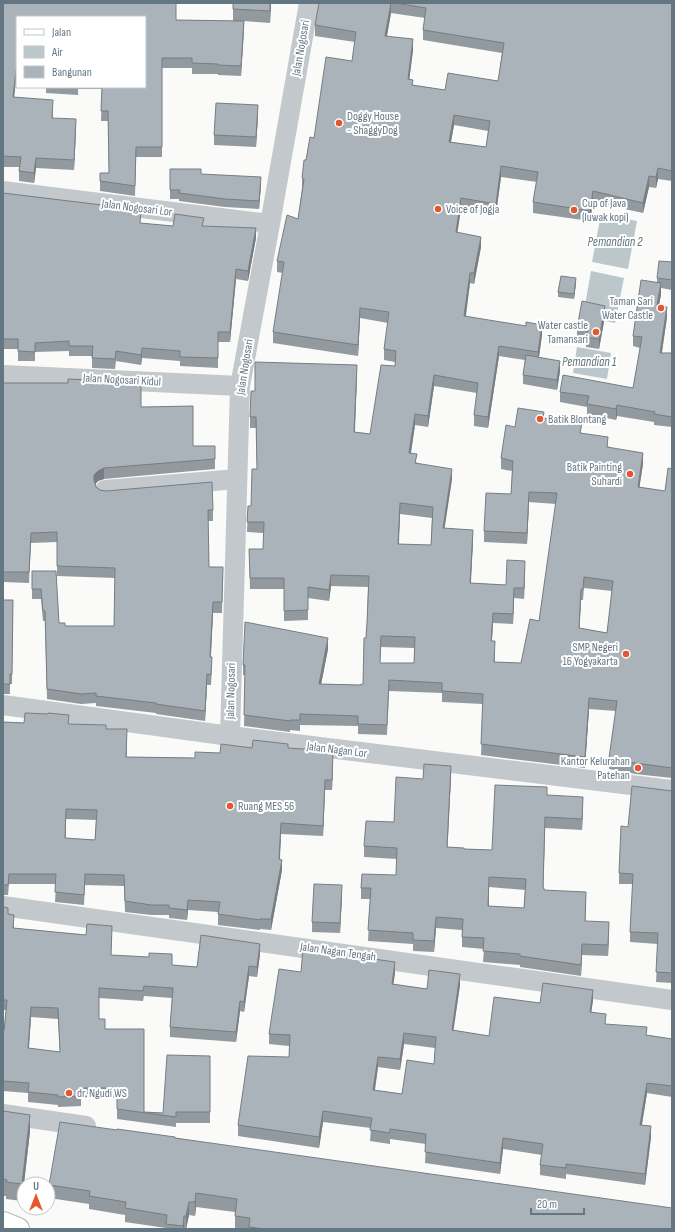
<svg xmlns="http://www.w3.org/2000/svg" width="675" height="1232" viewBox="0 0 675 1232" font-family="'Sofia Sans Condensed',sans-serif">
  <rect width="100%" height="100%" fill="#fafaf8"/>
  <path fill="#bbc7cb" d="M601,214l36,7 -9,48 -36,-7z
    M591,271l33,7 -9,45 -10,-2v-5l-22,1z
    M577,347l34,6 -4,26 -34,-6z"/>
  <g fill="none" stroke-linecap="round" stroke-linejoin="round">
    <defs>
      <path id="major" d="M3,1223l15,6"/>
    </defs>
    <use href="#major" stroke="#b5babe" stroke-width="24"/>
    <path stroke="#c3c8cc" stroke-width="20" d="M3,191l267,33
      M3,375l237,11
      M105,490l132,-11
      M3,705l227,31 442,54
      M230,736l10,-350 30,-162 39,-221
      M3,906l669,94
      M3,1114l83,12"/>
    <use href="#major" stroke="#fff" stroke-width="22"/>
  </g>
  <path fill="#929a9f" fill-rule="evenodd" d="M3,3l173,17 57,1v-18h38l-1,20 -26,-2 -3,55 -23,-1v-1h-26v-6h-30v89h-26l-1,39 -35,-5v-18h9l-1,-52h-7l1,-32h-24v6l-32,-2v-6h99l-128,-70v63h-1l-2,17 39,13v8l23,11 -2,41 -38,-2 -2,15 -15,-2v-14h-16z
    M319,3h353v178l-14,-2 -2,9 -7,-1 -6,26 -50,-11 -3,19 -57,-8v-11l4,-20 -36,-5 -5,37 -35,-5 -4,23 24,15 -7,37 -4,-1 -4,33 76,19 -3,22 21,14 -3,19 -34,-6v-9l2,-15 -26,-4 -11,72 -14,-2v-11l3,-22 -43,-7 -6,41 -13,-2 -4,28 6,10 35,16 -8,49 29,12 -2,43 35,2 19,-13 -1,27 -10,-1 -1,26 -20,-1 -1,18 3,11v10l26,1 18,-42 17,-117 -27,-2 -2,42 -43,-2v-11l27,-37 1,-23 -11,-2v-11l14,-31 29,-9 38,15 61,31 -4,23 26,4 7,-22v309l-37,-4 -26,-5v-11l7,-47 -27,-2 -4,59 -104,-13 2,-51 -41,-2v-9l-53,-2 -2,44 -29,-1v-8l-58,-1v6l-10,-1v2l-46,-6 1,-51h-2v-10l85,-16 -7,35 38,1 4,-1 4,-61 1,-36 -37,-1 -2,15 -21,-3v22l-24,1v-32h-34l-1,-40h14l1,-16 -17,-1 1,-26h3l6,-37 -1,-41h-6v-11l5,-26 102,-16 -2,57 15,2 25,-68v-4l-11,-2v-11l4,-26 -28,-5 -2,38 -85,-13v-11l10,-59 -6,-1v-11l21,-42 4,-30v-11l4,-18 8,-22 38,-77 3,-19 -40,-6v-11zM391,13l34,5 -2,12v10l79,13 -4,28 -53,9 -32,-5 -4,-5 4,-30 -26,-14zM454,125l34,6 -2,16 -35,-5zM400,514l32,4 -1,27 -32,-1zM584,588l28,3 -5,42 -28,-5 2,-28h2zM381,647l33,1v15h-34z
    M258,115l-2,32 -42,-2v-10z
    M170,169l91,16 -2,24 -34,-2 -46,-6v-2h-9z
    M3,193l137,30 33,3h31l52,12 -8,43 -12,-2 -6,63h-12v26l-38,-2v-5l-38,-3 -1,7 -25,-4 -1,8 -23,-1v-12h-23v-5l-34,1v9h-17v-12h-15z
    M672,262v28l-11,-2v6l-2,12 8,11 -5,36h10v74l-18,-2v-3l-37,-6 -1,4 -29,-6v-7l-27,-5v-10l73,-4 7,-40 -7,-2v-10l24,-53v-5z
    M576,283l-2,16 -16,-2v-5z
    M605,316l-6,33 -13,-2v-8l-9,-1v-10z
    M3,383l111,1 27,23 52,39h22v23l-111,10 -6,2 -3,4 1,2 4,3 113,20v11h-5l1,46 14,10 -1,36h-9l-2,44 1,10 -1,18h-4l-2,36 -49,-7v-1l-60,-7v-3l-15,1 -34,-5 -2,-78h-2l-2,-22h-9v-28l27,52 6,3h49l1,-48 -58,-2v-34l-26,1 -2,40 -26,-1z
    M3,600h10l-1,84h-2v10h-7z
    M3,722l66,2 37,5 21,11v17l68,1 25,-5 32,-5h36l45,13 -1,29h-7l-2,46 -42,-2 -1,25 2,11 -11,60 -11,-1v1l-42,-5v-13l-30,-2 -1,10 -18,-2v-3h-18l-26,-3 -1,-26 -39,-1 -1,20 -29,-3 1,-18h-47l-1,11h-5zM66,819l30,1 -1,20 -29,-2z
    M451,776l-4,71 17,2 28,1 55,-55 36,13 -1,22 -37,-2 -2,60 1,2 42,13 -1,18 24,12 -1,23 -26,-1 -1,21 -61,-9v-2l-37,-3 1,-13 -22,-2v-17l-26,-2 -2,24 -21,-1v-7l-45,-3 2,-42h-9v-11l35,-13 1,-16 -33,-2v-11l30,-24 29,-43zM489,887l36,3 -1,18 -35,-2z
    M672,791v197v-5l-16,-1 2,-38 -28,-2v-10l3,-48h-14v-11l9,-46z
    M342,895l-2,38 -28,-1v-10z
    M3,907l11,18v3l72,7 26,1 -1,19 61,10 25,2 63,-13 -3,23 -8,-1 -5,36 -4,-1 -4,31 -66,-5v-10l2,-29 -28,-2 -1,5 -44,-3v21l6,10 39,83 19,1 47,-57v67h-34v4l-59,-8v-21h-36v8l-23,1v-2l-30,-3v-9l-25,-2v-60h1l2,-21h-3zM31,1017l27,2 2,33 -31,-4z
    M301,972l94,1 -2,11 34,5 33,-4 -7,45 36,6 51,-33 53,-3 -2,12 15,12 41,11 25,4v58l-25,-4 -5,32 9,12 -6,48 -79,-11v5l-26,-4v-10l2,-10 -39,-6 -3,25 -75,-11 1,-19 -36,-5v5l-20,-3 1,-13 -48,-6 -4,26 -81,-12v-11l51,-68v-11l-20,-2v-10zM404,1044l31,4 -1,16 -32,30 -27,-4 3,-23 22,3z
    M3,1111l27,20 -8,70 -16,-2v-3h-3z
    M175,1138l497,91h-437v-17l-39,-5 -1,9 -6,-1 -3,14h-20v-1l-41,-6v-7l-36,-6v-5l-40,-6v-13z"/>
  <path fill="#777d82" d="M270,3h1l-1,20z
    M391,3v10l-6,33v-10z
    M244,21v10l-3,45v-10z
    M413,39v11l-5,40v-11z
    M16,70v10l-3,27v-10z
    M258,105v10l-2,32v-10z
    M454,115v10l-5,27v-10z
    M76,119v10l-2,41v-10z
    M36,158v10l-2,15v-10z
    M501,166v11l-5,37v-10z
    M658,168v11l-2,9v-11z
    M649,176v11l-6,26v-10z
    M261,177v8l-2,24v-8z
    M593,191v11l-3,19v-10z
    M461,198v11l-5,33v-10z
    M256,228v10l-8,43v-10z
    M481,237v10l-7,37v-11z
    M236,269v10l-6,63v-10z
    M470,273v10l-6,44v-11z
    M576,278v5l-2,16v-5z
    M661,283v11l-4,22v-11z
    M605,306v10l-6,33v-10z
    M667,307v10l-7,46v-10z
    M360,308v10l-2,38v-11z
    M542,325v10l-4,28v-11z
    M499,346v10l-11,72v-11z
    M142,348v10l-1,7v-10z
    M560,361v10l-3,19v-10z
    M357,365v10l-3,68v-11z
    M434,375v11l-6,41v-11z
    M617,405v11l-1,4v-11z
    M415,414v11l-6,39v-11z
    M643,453v11l-5,33v-10z
    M104,468v11l-6,2 -4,4v-10l4,-4z
    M452,469v10l-9,60v-11z
    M529,492v10l-2,42v-11z
    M400,503v11l-2,40v-10z
    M473,530v10l-3,54v-11z
    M525,561v11l-1,27v-11z
    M331,575v11l-2,15v-11z
    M514,588v10l-1,26v-10z
    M581,589v11l-2,38v-10z
    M213,602v11l-3,54v-10z
    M493,613v10l-2,29v-11z
    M328,638v11l-9,46v-11z
    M207,674v11l-2,36v-10z
    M589,698v11l-4,59v-11z
    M333,751v10l-1,29v-10z
    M451,766v10l-4,82v-11z
    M325,780v10l-2,46v-10z
    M583,797v11l-1,22v-11z
    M545,817v11l-2,71v-11z
    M281,823v11l-2,35v-10z
    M282,860v10l-11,60v-11z
    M489,877v10l-1,30v-11z
    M342,885v10l-2,38v-10z
    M586,892v11l-1,29v-11z
    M188,900v10l-1,10v-10z
    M436,917v11l-2,24v-11z
    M609,922v11l-1,23v-11z
    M260,944v10l-3,23v-10z
    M582,944v11l-1,21v-11z
    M395,962v11l-3,21v-10z
    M249,966v10l-5,36v-10z
    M460,974v11l-8,56v-11z
    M593,990v10l-3,22v-10z
    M240,1001v10l-4,31v-10z
    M31,1007v10l-3,41v-10z
    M404,1033v11l-4,26v-11z
    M378,1057v10l-5,34v-11z
    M647,1083v10l-7,42v-10z
    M323,1111v11l-4,26v-11z
    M30,1115v16l-8,70v-17z
    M651,1126v11l-6,48v-11z
    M503,1138v11l-3,25v-11z
    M196,1193v14l-1,9v-14z
    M189,1202v13l-3,14v-13z
    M184,1216v13h-1v-3z"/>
  <path fill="#aab3b9" stroke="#777d82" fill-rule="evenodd" d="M3,3h173v17l68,1 -3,45 -23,-1v-1l-26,-1v-5h-30v89h-26l-1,39 -35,-5v-8h9l-1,-62h-7l1,-24h43v-70h-128v53h-1l-3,27 40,3 -1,18 24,1 -2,41 -38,-2 -2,15 -15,-2 2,-14 -18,-1z
    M233,3h37v8l-37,-2z
    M319,3h72l-6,33 28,3 -5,40 5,1 -1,5 33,5 3,-17 50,8 6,-38 -81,-13 3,-22 -31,-5h277v168l-14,-3 -2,9 -7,-1 -6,27 -50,-12 -3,20 -57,-9 5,-30 -37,-6 -5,38 -35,-6 -5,34 25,5 -7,36h-4l-6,43 62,10v-4l16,3 -4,27 -39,-6 -11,71 -14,-2 4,-32 -44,-8 -6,41 -13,-2 -6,39 8,1 -2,9 37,6 -9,59 30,2 -3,53 36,2 1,-25 18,1 -1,27h-10l-1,26 -20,-1 -2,28h4l-1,21 27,1 9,-44 9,2 18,-128 -28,-1 -2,41 -43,-2 2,-38 25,1 2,-33 -12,-3 5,-33 9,2 3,-19 26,4 -1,6 39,5 -2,10 28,4 -1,10 36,6 -5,34 27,4 3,-23 4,1v299l-37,-5 -26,-5 8,-57 -28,-3 -4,59 -104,-13 2,-50 -41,-3v-8l-53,-3 -2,45 -29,-1v-8l-58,-2v6h-10v1l-46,-6 1,-50h-2l2,-43 83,16 -9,46 40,1 4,-1 1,-46h2l1,-15 2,-47 -38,-1 -2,15 -21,-3v23l-24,1v-33h-34l-1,-29h14l1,-27h-17l1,-16h3l1,-37h5l-1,-52h-6l1,-26h4v-29l102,3 -3,67 16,2 11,-69 14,1 1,-15 -12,-2 5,-37 -29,-4 -2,37 -85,-13 11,-70 -7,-1 10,-46 11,4 6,-40 -2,-1 2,-18h2l4,-23 4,1 12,-81 26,4 4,-29 -41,-7zM454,115l36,6 -4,26 -37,-5zM400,503l33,4 -2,38 -33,-1zM584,577l29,4 -6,52 -28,-5 2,-39h2zM381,636l34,1 -1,26h-34z
    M216,103l42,2 -2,32 -42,-2z
    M170,169h31v5l60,3 -2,24 -34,-2 -46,-6 1,-3h-10z
    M3,193l132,16v1l6,1 -1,12 33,3 2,-12 29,4 -2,8 54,2 -8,43 -12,-2 -6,63h-12v26l-38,-1v-6l-38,-3 -1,7 -25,-4 -1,8 -23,-1 1,-12h-24v-5l-34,2v9l-17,-1v-12h-15z
    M659,261l13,1v18l-15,-2z
    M561,276l15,2 -2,16 -16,-2z
    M641,280l20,3 -4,22 10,2 -7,46h12v64l-18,-3 1,-2 -38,-7 -1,4 -29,-5 2,-8 -29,-4 3,-17 70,13 9,-51 -9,-1z
    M582,301l23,5 -6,33 -13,-2 2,-7 -11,-2z
    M526,355l34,6 -3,19 -34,-5z
    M68,379l46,2 -1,3 28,-1v24l52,-1v40h22v13l-111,9 -6,3 -4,4v5l2,7 4,3 6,1 106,-9 1,28h-5l1,57h14l-1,35h-9l-3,55h2l-1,18 -4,-1 -2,37 -49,-7v-1l-60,-7v-3l-15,1 -34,-5 -2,-78h-2l-2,-22h-9v-18h24l3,52h6v3h49l1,-58 -58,-2v-34l-26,1 -2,39h-26v-189h65z
    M3,600h10l-1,74h-2v10h-7z
    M25,713l23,1v-1l21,2 -1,9 38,1v4h21l-1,28 69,1v-6l25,1 1,-9 31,4 1,-8 35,4v4l45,3 -1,29h-7l-2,46 -42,-3 -2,36 3,1 -11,59h-11v1l-42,-6 2,-12 -32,-2 -1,10 -18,-2v-3h-18l-26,-4 -1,-26 -39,-1 -1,21 -29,-3 1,-18h-47l-1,11h-5v-163l21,1zM66,809l31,1 -2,30 -30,-2z
    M424,764l27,2 -4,81 17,1v1l28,1 3,-65 52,2v8l36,2 -1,22 -37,-2 -2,71h1v2l42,2 -1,29 24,1 -1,23 -26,-1 -1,21 -61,-9v-2l-37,-3 1,-13 -22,-1 1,-18 -27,-2 -2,24 -21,-1v-7l-45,-3 3,-42h-10l1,-14 34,1 1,-27 -33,-2 2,-25 28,1 2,-45 27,2zM489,877l37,2 -2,29 -36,-2z
    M632,786l40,5v182l-16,-1 2,-39 -28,-1 3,-58 -14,-1 2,-47 7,1z
    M314,884l28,1 -2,38 -28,-1z
    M3,907l5,1v6l6,1 -1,13 73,7 1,-11 25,2 -1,29 38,2v-4l23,1v11l25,2 4,-32 59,9 -3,23 -8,-1 -5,36 -4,-1 -4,31 -66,-5 3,-39 -29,-2 -1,5 -44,-3v31h6v10h39v83l19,1 4,-58 43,1v56h-34v5l-59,-8v-21h-36v8l-23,1v-2l-30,-3 1,-9 -26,-2v-50h1l3,-31h-4zM31,1007l27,1 2,44 -32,-4z
    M303,949l92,13 -3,22 35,5 2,-19 31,4 -8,56 37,6 5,-39 46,6 3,-20 50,7 -3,22 16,2 -1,10 42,3 -1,8 26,4v47l-25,-3 -7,42 11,1 -6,48 -79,-10v4l-26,-3 3,-21 -40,-6 -3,25 -75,-11 1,-18 -36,-5v4l-20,-3 2,-12 -49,-7 -4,26 -81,-12 10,-69 41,1 1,-22 -21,-1 10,-65 22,3zM404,1033l32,4 -2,27 -27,-4 -5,34 -29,-4 5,-33 22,2z
    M3,1111l27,4 -8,69 -16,-2 1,-2 -4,-1z
    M60,1122l57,8v-1l58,8v1l497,70v21h-408l-15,-2 1,-9 -15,-2 2,-17 -41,-6 -1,9h-6l-3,14h-2l-1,10 -17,-2 1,-9 -42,-7 1,-6 -37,-6 1,-5 -41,-6z"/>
  <g fill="#e4572e" stroke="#fff" stroke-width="1.5">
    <circle cx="339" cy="123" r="4"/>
    <circle cx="438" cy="209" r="4"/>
    <circle cx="574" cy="210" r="4"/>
    <circle cx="661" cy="308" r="4"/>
    <circle cx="596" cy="332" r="4"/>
    <circle cx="540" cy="419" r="4"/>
    <circle cx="630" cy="474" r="4"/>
    <circle cx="626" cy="654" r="4"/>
    <circle cx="638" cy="768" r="4"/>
    <circle cx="230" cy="806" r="4"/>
    <circle cx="69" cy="1093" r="4"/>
  </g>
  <g text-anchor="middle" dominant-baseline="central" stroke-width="4" stroke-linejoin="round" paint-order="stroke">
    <g font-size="12" fill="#657683" stroke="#fff">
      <text transform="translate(301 48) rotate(-80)">Jalan Nogosari</text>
      <text transform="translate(137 208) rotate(7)">Jalan Nogosari Lor</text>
      <text transform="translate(245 367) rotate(-81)">Jalan Nogosari</text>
      <text transform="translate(122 380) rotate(3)">Jalan Nogosari Kidul</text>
      <text transform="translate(231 691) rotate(-89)">Jalan Nogosari</text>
      <text transform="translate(337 750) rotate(7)">Jalan Nagan Lor</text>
      <text transform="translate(338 952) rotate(8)">Jalan Nagan Tengah</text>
    </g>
    <g font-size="12" fill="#657683" stroke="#fff" text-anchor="start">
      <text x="347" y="116">Doggy House<tspan x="347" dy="14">- ShaggyDog</tspan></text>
      <text x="582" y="203">Cup of Java<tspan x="582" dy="14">(luwak kopi)</tspan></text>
      <text x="446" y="209">Voice of Jogja</text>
      <text x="653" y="301" text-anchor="end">Taman Sari<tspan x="653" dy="14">Water Castle</tspan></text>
      <text x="588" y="325" text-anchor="end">Water castle<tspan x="588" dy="14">Tamansari</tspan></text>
      <text x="548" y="419">Batik Blontang</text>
      <text x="622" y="467" text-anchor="end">Batik Painting<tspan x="622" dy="14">Suhardi</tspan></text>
      <text x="618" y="647" text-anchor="end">SMP Negeri<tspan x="618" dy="14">16 Yogyakarta</tspan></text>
      <text x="630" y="761" text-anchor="end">Kantor Kelurahan<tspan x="630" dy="14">Patehan</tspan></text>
      <text x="238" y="806">Ruang MES 56</text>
      <text x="77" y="1093">dr. Ngudi WS</text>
    </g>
    <g font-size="13" font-style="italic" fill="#60757c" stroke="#fff">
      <text x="615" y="242">Pemandian 2</text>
      <text x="589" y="362">Pemandian 1</text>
    </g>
  </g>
  <rect width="675" height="1232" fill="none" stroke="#657683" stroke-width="8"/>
  <rect x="16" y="16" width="130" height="72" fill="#ffffff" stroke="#c1c8cd"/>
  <rect x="24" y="29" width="20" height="6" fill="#ffffff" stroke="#c1c8cd"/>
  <text x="52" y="36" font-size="12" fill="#657683">Jalan</text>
  <rect x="24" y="46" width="20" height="12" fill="#bbc7cb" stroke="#c1c8cd"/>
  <text x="52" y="56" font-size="12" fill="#657683">Air</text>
  <rect x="24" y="66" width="20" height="12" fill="#aab3b9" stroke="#c1c8cd"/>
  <text x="52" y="76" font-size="12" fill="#657683">Bangunan</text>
  <g transform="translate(36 1196)"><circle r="19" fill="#ffffff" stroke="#c1c8cd"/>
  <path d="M0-3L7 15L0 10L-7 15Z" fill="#e4572e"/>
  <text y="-6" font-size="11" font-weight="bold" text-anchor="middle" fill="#657683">U</text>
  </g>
  <path d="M531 1208v6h53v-6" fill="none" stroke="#657683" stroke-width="2"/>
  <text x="537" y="1208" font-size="12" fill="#657683" stroke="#ffffff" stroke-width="3" paint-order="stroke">20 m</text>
</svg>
